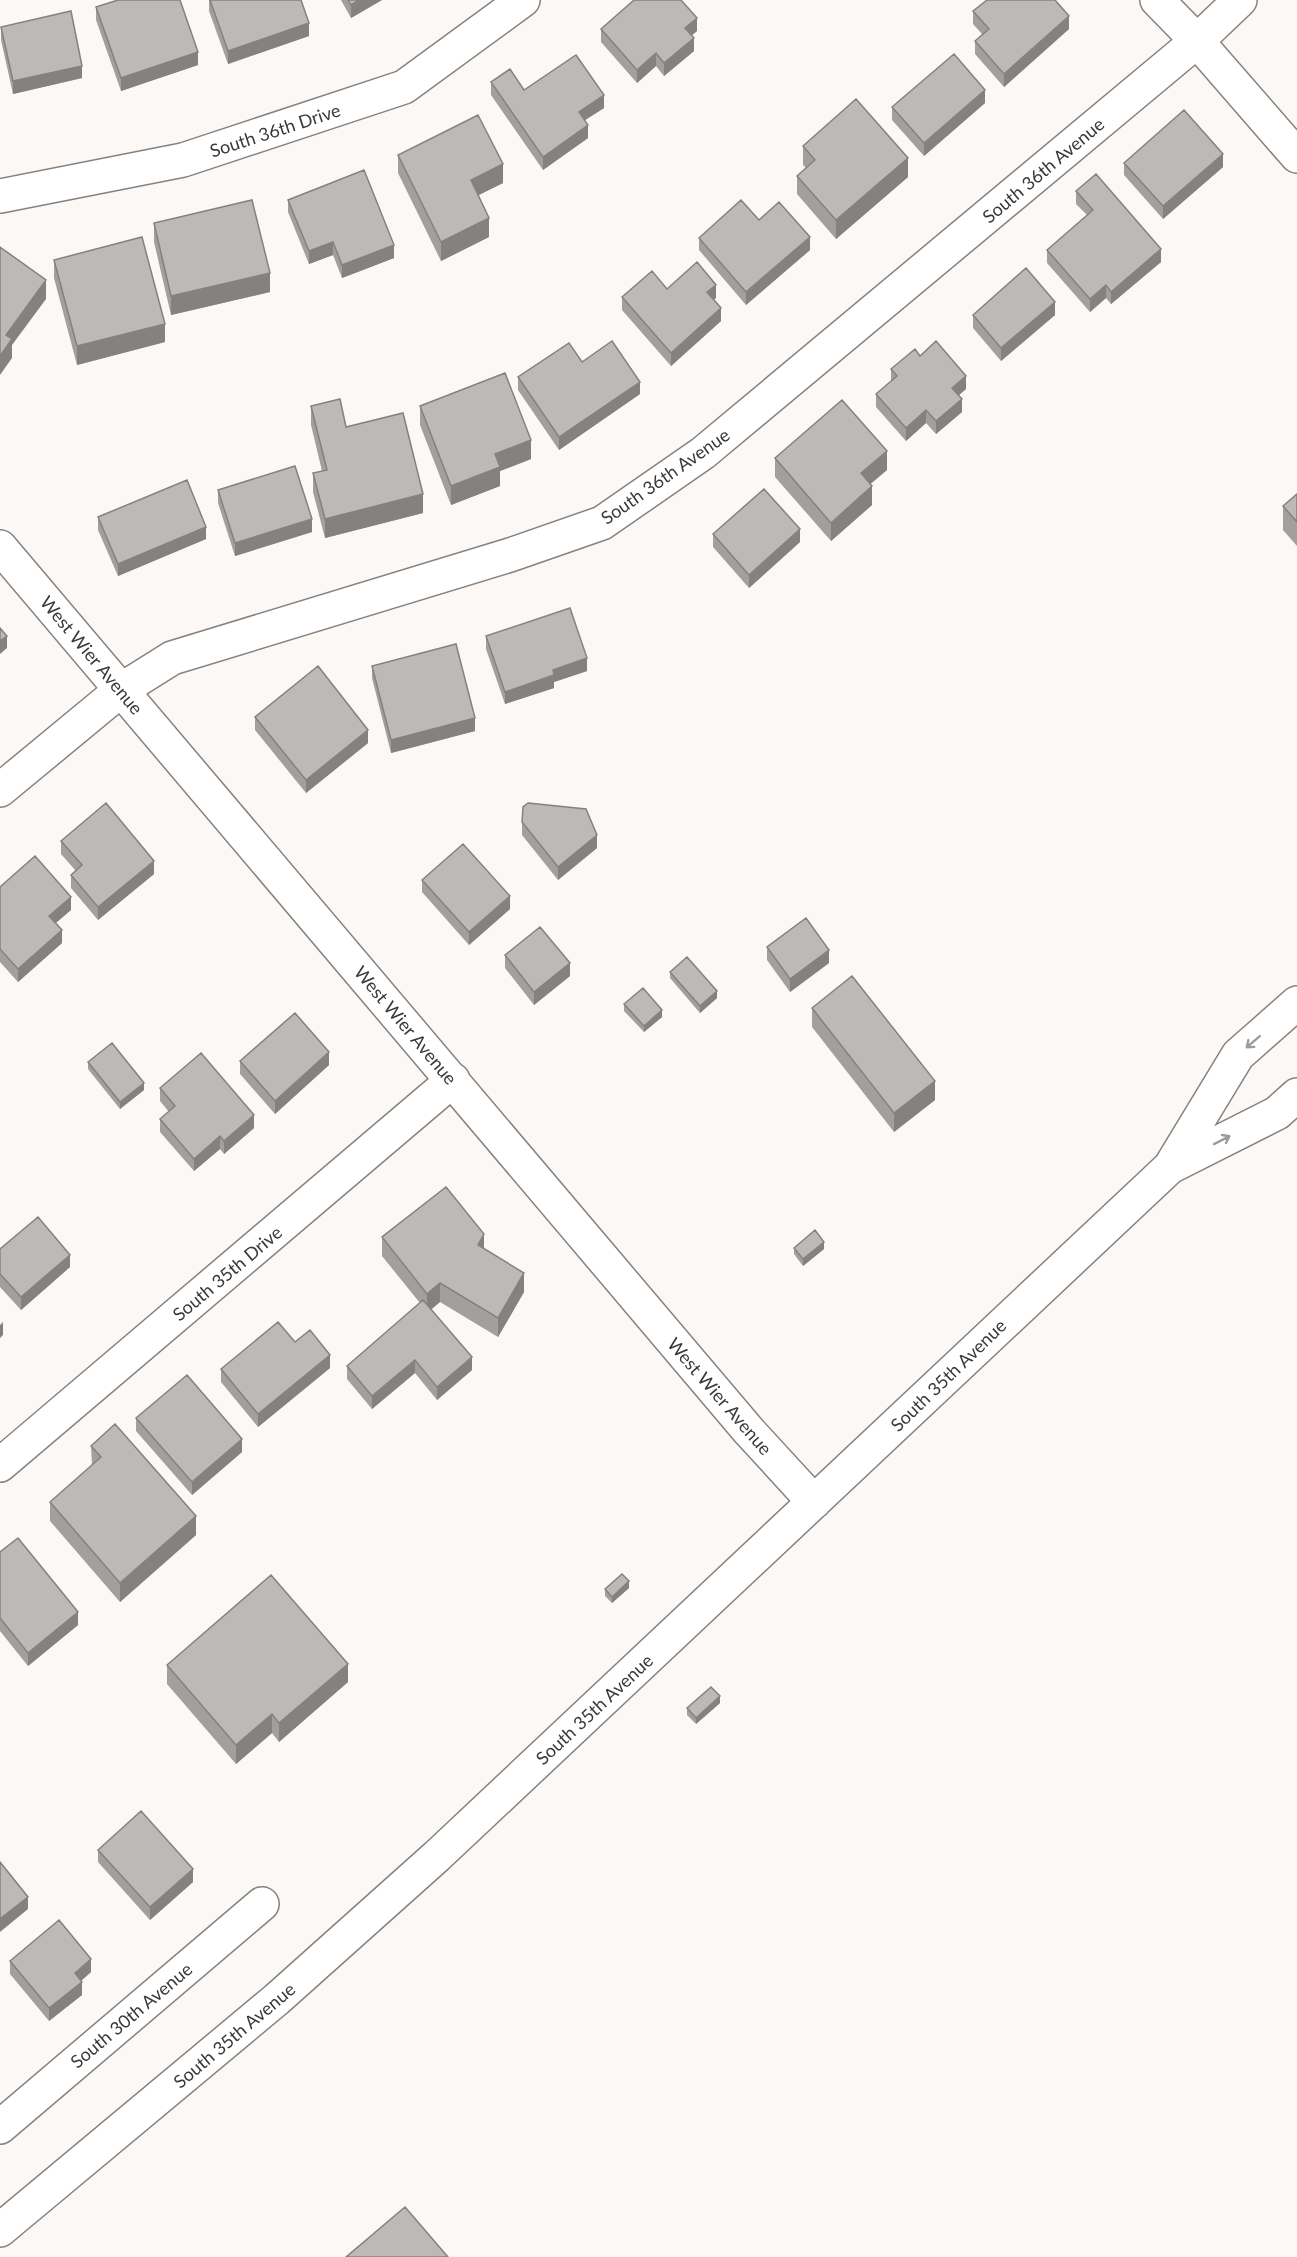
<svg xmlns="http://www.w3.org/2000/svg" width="1297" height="2257" viewBox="0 0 1297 2257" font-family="Lato,sans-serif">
  <rect width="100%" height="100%" fill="#fcf8f5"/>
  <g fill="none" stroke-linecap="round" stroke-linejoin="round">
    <defs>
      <path id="street" d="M1157,0l40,41 100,115
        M0,196l183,-36 221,-73 119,-87
        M0,790l121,-100 51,-32 338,-103 92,-32 101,-70 494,-412 43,-41
        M0,1465l453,-385
        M0,2127l262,-223"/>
      <path id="secondary" d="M0,547l748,883 66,72
        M1170,1167l107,-54 20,-18
        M0,2230l277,-231 160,-143 733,-689 68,-112 59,-52"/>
    </defs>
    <use href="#street" stroke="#85827f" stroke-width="36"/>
    <use href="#secondary" stroke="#85827f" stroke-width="36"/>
    <use href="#street" stroke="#fff" stroke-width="33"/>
    <use href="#secondary" stroke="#fff" stroke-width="33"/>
  </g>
  <path fill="#a39f9d" d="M209,0h92l8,36 -81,28 -19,-53z
    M341,0h41l-31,18z
    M96,7l102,58 -77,26 -25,-71z
    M973,11l96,18 -65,58 -29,-33v-13l7,-7 -9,-10z
    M1,27l81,51 -69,16 -12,-54z
    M601,29l96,2 -5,4 2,16 -30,25 -8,-10 -19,17 -36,-41z
    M491,82l33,8 80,18 -19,12 3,18 -45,32 -52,-75z
    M985,103l-61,53 -32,-36v-13z
    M803,146l105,31 -72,62 -39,-45v-18l9,-8 -3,-3z
    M398,155l105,28 -25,12 11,42 -48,24 -43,-88z
    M1124,163l99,4 -60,52 -39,-44z
    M1076,191l85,71 -50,42 -5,-6 -16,14 -43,-49v-13l40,-35 -11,-11z
    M288,200l106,58 -52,20 -9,-23 -24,9 -21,-52z
    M759,220l51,30 -64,55 -47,-55v-12z
    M154,223l116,69 -99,23 -17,-73z
    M54,260l111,82 -88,23 -23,-87z
    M622,297l94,1 -2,2 7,21 -50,45 -49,-56z
    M973,315h82l-54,46 -28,-33z
    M920,356l46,33 -7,6 3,17 -26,22 -10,-11 -20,18 -30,-34v-13l15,-13v-12z
    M582,362l58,32 -81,56 -41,-60v-13z
    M311,406l35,21 77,86 -98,25 -12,-46v-19l9,-2 -11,-46z
    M420,406l111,53 -31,12v15l-49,19 -31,-80z
    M775,458l112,12 -17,14 2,21 -41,36 -56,-64z
    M218,490l94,42 -77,24 -17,-53z
    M1297,494v52l-14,-16v-24z
    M98,517l108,22 -88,37 -20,-46z
    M713,534l87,8 -51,46 -36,-41z
    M486,636l101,35 -33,11v6l-49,16 -19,-55z
    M372,666l103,65 -84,22 -19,-75z
    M255,717l113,26 -62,50 -51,-63z
    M522,822l75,26 -39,32 -36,-45z
    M61,841l93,33 -56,46 -27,-32v-13l5,-4 -15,-17z
    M422,880l88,29 -41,36 -47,-53z
    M0,887l71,23 -16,13 7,20 -44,39 -18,-20z
    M767,947l62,16 -39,29 -23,-32z
    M505,955l65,21 -36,29 -29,-37z
    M670,972l47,26 -17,15 -30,-35z
    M624,1004l38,13 -18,15 -20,-21z
    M812,1008l123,92 -41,32 -82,-105z
    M240,1061l89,4 -54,49 -35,-40z
    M88,1062l56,28 -24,19 -32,-40z
    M160,1088l94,40 -30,26 -4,-5 -26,22 -34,-39v-13l9,-7 -9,-11z
    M382,1237l102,12 40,43 -26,45 -58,-35 -9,8 41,60 -35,30 -22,-27 -43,36 -25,-30v-13l73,-63 -38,-47z
    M794,1248l30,1 -21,17 -9,-12z
    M0,1249l70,18 -49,43 -21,-23z
    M295,1342l35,26 -72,59 -37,-45v-13z
    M136,1418l106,34 -50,43 -56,-64z
    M91,1446l105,89 -76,67 -70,-81v-19l42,-37z
    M0,1552l78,73 -50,41 -28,-35z
    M629,1588l-17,15 -7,-7v-7z
    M167,1665l181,17 -69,60 -7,-9 -36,31 -69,-80z
    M720,1703l-24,21 -9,-9v-7z
    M98,1850l95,32 -43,38 -52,-58z
    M10,1961l81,11 -10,9 1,14 -33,26 -39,-47z"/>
  <path fill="#84827f" d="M359,0h23l-31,18v-13z
    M1069,16v13l-65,58v-13z
    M697,18v13l-12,10v-13z
    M309,23v13l-81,28v-13z
    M694,38v13l-30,25v-13z
    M198,52v13l-77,26v-13z
    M656,53v13l-19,17v-13z
    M82,66v12l-69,16v-13z
    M985,90v13l-61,53v-13z
    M604,95v13l-25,16v-12z
    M588,125v13l-45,32v-13z
    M1223,154v13l-60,52v-13z
    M908,158v19l-72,62v-19z
    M503,164v19l-32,16v-19z
    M489,218v19l-48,24v-19z
    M810,237v13l-64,55v-13z
    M333,242v13l-24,9v-13z
    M394,245v13l-52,20v-13z
    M1161,249v13l-50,42v-12z
    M270,273v19l-99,23v-19z
    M46,280v19l-34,46v13l-12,17v-19l6,-21z
    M716,285v13l-9,7v-13z
    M1106,285v13l-16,14v-13z
    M1055,302v13l-54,46v-13z
    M721,308v13l-50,45v-13z
    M165,324v18l-88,23v-19z
    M966,376v13l-14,12v-13z
    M640,382v12l-81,56v-13z
    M962,399v13l-26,22v-13z
    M926,410v13l-20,18v-13z
    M531,440v19l-31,12v15l-49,19v-19l44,-32z
    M887,451v19l-26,22v-19z
    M872,486v19l-41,36v-18z
    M423,494v19l-98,25v-19z
    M312,519v13l-77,24v-13z
    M206,527v12l-88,37v-12z
    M800,529v13l-51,46v-13z
    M7,636v12l-7,6v-13z
    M587,658v13l-33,11v6l-49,16v-12l48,-22z
    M475,718v13l-84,22v-13z
    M368,730v13l-62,50v-13z
    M597,835v13l-39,32v-13z
    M154,861v13l-56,46v-13z
    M510,896v13l-41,36v-13z
    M71,897v13l-22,19v-13z
    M62,930v13l-44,39v-13z
    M829,950v13l-39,29v-13z
    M570,963v13l-36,29v-13z
    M717,991v7l-17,15v-7z
    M662,1010v7l-18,15v-6z
    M329,1052v13l-54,49v-13z
    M935,1081v19l-41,32v-19z
    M144,1083v7l-24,19v-7z
    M254,1115v13l-30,26v-13z
    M220,1136v13l-26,22v-12z
    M484,1234v19l-6,-8z
    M824,1242v7l-21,17v-7z
    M70,1255v12l-49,43v-13z
    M524,1273v19l-26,45v-19z
    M440,1283v19l-13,10v-18z
    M3,1322v13l-3,3v-13z
    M330,1355v13l-72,59v-13z
    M472,1357v13l-35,30v-13z
    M415,1360v13l-43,36v-13z
    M242,1439v13l-50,43v-13z
    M196,1516v19l-76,67v-19z
    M629,1581v7l-17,15v-6z
    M78,1612v13l-50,41v-13z
    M348,1664v18l-69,60v-19z
    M720,1696v7l-24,21v-6z
    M272,1714v19l-36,31v-19z
    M193,1869v13l-43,38v-13z
    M28,1897v12l-28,23v-13z
    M91,1959v13l-16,14v-13z
    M82,1982v13l-33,26v-13z"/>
  <path fill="#bdb9b6" stroke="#84827f" stroke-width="1.5" d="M118,0h62l18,52 -77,26 -25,-71z
    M210,0h91l8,23 -81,28z
    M348,0h11l-8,5z
    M634,0h47l16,18 -12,10 9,10 -30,25 -8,-10 -19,17 -36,-41z
    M987,0h68l14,16 -65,58 -29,-33 14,-12 -16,-18z
    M71,11l11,55 -69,15 -12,-54z
    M954,54l31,36 -61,53 -32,-36z
    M576,55l28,40 -25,17 9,13 -45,32 -52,-75 19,-13 14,21z
    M856,99l52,59 -72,62 -39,-44 18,-16 -12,-14z
    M1184,110l39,44 -60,52 -39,-43z
    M478,115l25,49 -32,16 18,38 -48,24 -43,-87z
    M364,170l30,75 -52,20 -9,-23 -24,9 -21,-51z
    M1096,174l65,75 -50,43 -5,-7 -16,14 -43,-49 46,-40 -17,-19z
    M252,200l18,73 -99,23 -17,-73z
    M741,200l18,20 20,-18 31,35 -64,55 -47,-54z
    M142,237l23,87 -88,22 -23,-86z
    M0,247l46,33 -40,55 6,4 -12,17z
    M697,262l19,23 -9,7 14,16 -50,45 -49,-56 30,-26 15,18z
    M1026,268l29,34 -54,46 -28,-33z
    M612,341l28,41 -81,55 -41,-60 51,-34 13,19z
    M936,341l30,35 -14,12 10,11 -26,22 -10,-11 -20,18 -30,-34 21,-18 -6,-7 24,-20 5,7z
    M505,373l26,67 -36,14 5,13 -49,19 -31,-80z
    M340,399l6,28 57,-14 20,81 -98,25 -12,-46 14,-3 -16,-64z
    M842,400l45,51 -26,22 11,13 -41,37 -56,-65z
    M295,466l17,53 -77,24 -17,-53z
    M187,480l19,47 -88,37 -20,-47z
    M764,489l36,40 -51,46 -36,-41z
    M1297,494v28l-14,-16z
    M570,608l17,50 -34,12 1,5 -49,17 -19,-56z
    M0,628l7,8 -7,5z
    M456,644l19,74 -84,22 -19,-74z
    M318,666l50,64 -62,50 -51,-63z
    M106,803l48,58 -56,46 -27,-32 11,-10 -21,-24z
    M528,803l58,6 11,26 -39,32 -36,-45 1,-15z
    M463,844l47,52 -41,36 -47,-52z
    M35,856l36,41 -22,19 13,14 -44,39 -18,-20v-62z
    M806,918l23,32 -39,29 -23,-32z
    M540,927l30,36 -36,29 -29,-37z
    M687,957l30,34 -17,15 -30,-34z
    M852,976l83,105 -41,32 -82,-105z
    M643,988l19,22 -18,16 -20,-22z
    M295,1013l34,39 -54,49 -35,-40z
    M112,1043l32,40 -24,19 -32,-40z
    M201,1053l53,62 -30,26 -4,-5 -26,23 -34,-40 15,-13 -15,-18z
    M446,1187l38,47 -6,11 46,28 -26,45 -58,-35 -13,11 -45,-57z
    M38,1217l32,38 -49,42 -21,-23v-25z
    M815,1230l9,12 -21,17 -9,-11z
    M423,1300l49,57 -35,30 -22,-27 -43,36 -25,-30z
    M278,1322l17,20 15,-12 20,25 -72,59 -37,-45z
    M187,1375l55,64 -50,43 -56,-64z
    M115,1424l81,92 -76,67 -70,-81 51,-45 -10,-11z
    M18,1538l60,74 -50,41 -28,-35v-66z
    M622,1574l7,7 -17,16 -7,-8z
    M271,1575l77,89 -69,59 -7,-9 -36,31 -69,-80z
    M711,1687l9,9 -24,22 -9,-10z
    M141,1811l52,58 -43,38 -52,-57z
    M0,1862l28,35 -28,22z
    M59,1920l32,39 -16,14 7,9 -33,26 -39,-47z
    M405,2207l43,50h-102z"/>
  <defs><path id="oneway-shaft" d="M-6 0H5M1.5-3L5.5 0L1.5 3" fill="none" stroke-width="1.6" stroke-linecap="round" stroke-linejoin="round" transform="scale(1.5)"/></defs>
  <g stroke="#9c9c9b">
    <use href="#oneway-shaft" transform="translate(1253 1042) rotate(139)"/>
    <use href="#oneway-shaft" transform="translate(1222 1140) rotate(-27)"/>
  </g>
  <g text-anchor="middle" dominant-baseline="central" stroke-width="6" stroke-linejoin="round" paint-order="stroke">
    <g font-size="18" fill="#3a3937" stroke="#fff">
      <text transform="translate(275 130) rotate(-18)">South 36th Drive</text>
      <text transform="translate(1043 170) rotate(-40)">South 36th Avenue</text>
      <text transform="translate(665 476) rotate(-35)">South 36th Avenue</text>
      <text transform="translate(92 655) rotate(50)">West Wier Avenue</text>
      <text transform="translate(406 1025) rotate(50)">West Wier Avenue</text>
      <text transform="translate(227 1273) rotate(-40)">South 35th Drive</text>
      <text transform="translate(948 1375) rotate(-44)">South 35th Avenue</text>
      <text transform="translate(720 1396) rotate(49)">West Wier Avenue</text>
      <text transform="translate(594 1709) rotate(-43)">South 35th Avenue</text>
      <text transform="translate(131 2015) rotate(-40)">South 30th Avenue</text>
      <text transform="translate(234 2035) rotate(-40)">South 35th Avenue</text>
    </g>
  </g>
</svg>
